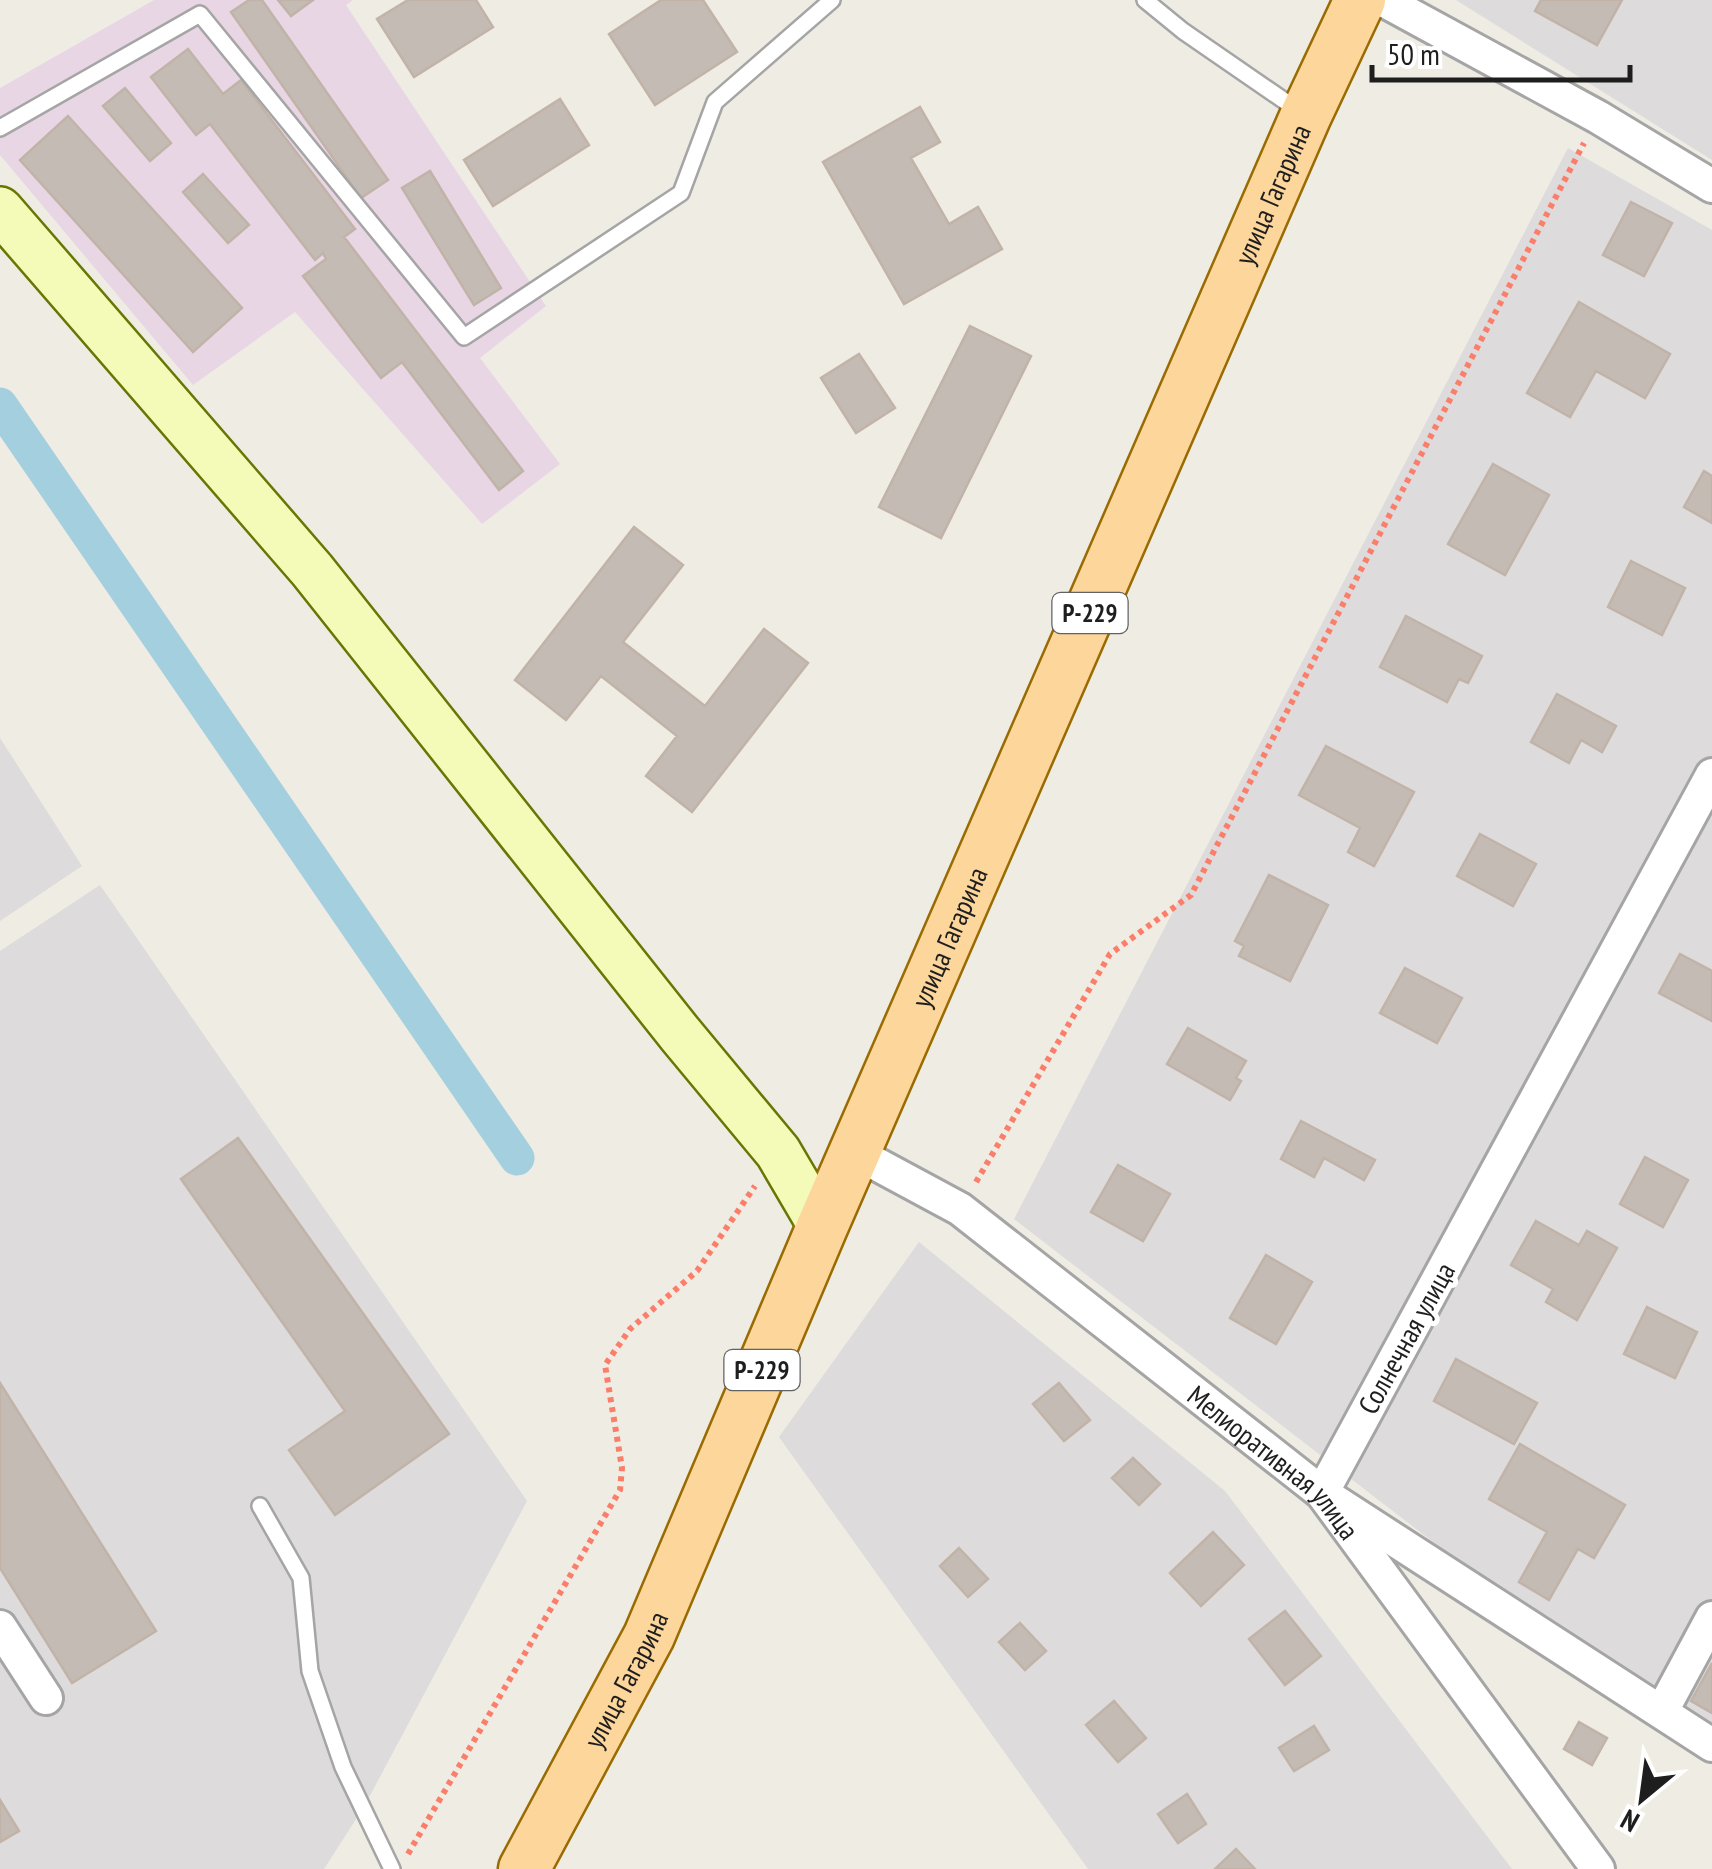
<svg xmlns="http://www.w3.org/2000/svg" width="1712" height="1869" viewBox="0 0 1712 1869" font-family="'PT Sans Narrow',sans-serif">
  <rect width="100%" height="100%" fill="#efece4"/>
  <path fill="#dddbdb" d="M1456,0h256v160z
    M1568,148l144,82v1527l-698,-538z
    M0,738l82,128 -82,55z
    M100,885l427,616 -162,304 -41,64h-324v-918z
    M919,1242l306,249 287,378h-424l-309,-432z"/>
  <path fill="#e9d6e5" d="M154,0h199l-7,5 200,301 -66,52 80,106 -78,60 -187,-212 -102,73 -193,-230v-67z"/>
  <g fill="none" stroke-linecap="round" stroke-linejoin="round">
    <path stroke="#a4cfde" stroke-width="35" d="M0,405l517,753"/>
  </g>
  <path fill="#c4bcb4" stroke="#c1b3a7" stroke-width="2.5" d="M249,0h13l126,180 -27,18 -130,-186z
    M278,0h35l-22,16z
    M408,0h68l17,27 -79,50 -37,-58z
    M661,0h42l34,52 -82,53 -46,-71z
    M1541,0h81l-25,45 -62,-34z
    M188,49l35,45 18,-14 114,149 -11,8 179,234 -24,19 -97,-128 -21,16 -78,-102 23,-17 -3,-6 -8,7 -105,-136 -14,11 -45,-58z
    M125,88l46,55 -21,18 -47,-55z
    M560,99l29,46 -96,61 -29,-46z
    M920,107l20,35 -29,16 38,66 29,-17 24,42 -98,55 -81,-142z
    M68,116l174,192 -49,44 -173,-192z
    M430,171l71,117 -27,17 -72,-117z
    M203,174l46,51 -21,18 -45,-51z
    M1631,202l41,21 -28,53 -41,-21z
    M1579,302l91,52 -25,44 -49,-27 -26,46 -43,-24z
    M970,326l61,30 -90,182 -62,-31z
    M859,354l36,54 -39,25 -35,-55z
    M1493,464l56,31 -44,80 -57,-31z
    M1704,471l8,5v47l-28,-16z
    M634,527l49,38 -60,77 82,64 59,-77 44,34 -116,149 -46,-36 31,-40 -76,-60 -35,44 -51,-40z
    M1631,561l54,27 -23,47 -54,-28z
    M1406,616l76,40 -14,27 -9,-4 -12,23 -67,-35z
    M1557,694l59,32 -14,26 -21,-12 -12,23 -38,-21z
    M1326,746l88,46 -40,74 -26,-14 12,-24 -61,-33z
    M1480,834l56,30 -23,42 -56,-30z
    M1269,875l59,30 -38,76 -51,-25 5,-10 -9,-5z
    M1680,954l32,17v50l-53,-28z
    M1405,968l57,30 -25,45 -57,-30z
    M1188,1028l58,33 -10,17 5,3 -11,19 -63,-36z
    M1301,1121l74,39 -11,20 -40,-22 -10,19 -33,-18z
    M238,1138l211,296 -114,81 -46,-65 56,-39 -164,-232z
    M1645,1157l43,23 -25,47 -43,-23z
    M1118,1165l52,29 -27,47 -52,-29z
    M1536,1221l43,24 8,-14 30,17 -40,72 -31,-18 7,-13 -42,-24z
    M1266,1255l46,27 -36,62 -46,-26z
    M1647,1307l50,25 -22,46 -51,-24z
    M1456,1359l81,44 -23,41 -80,-43z
    M0,1383l156,248 -84,52 -72,-115z
    M1059,1383l31,37 -26,21 -31,-37z
    M1520,1444l105,61 -31,53 -16,-9 -29,51 -30,-18 28,-50 -58,-33z
    M1133,1458l27,26 -21,21 -27,-27z
    M1213,1532l31,33 -43,41 -31,-33z
    M959,1548l29,31 -20,18 -28,-31z
    M1285,1611l36,45 -36,29 -36,-46z
    M1020,1623l26,28 -21,19 -26,-28z
    M1712,1663v50l-21,-12z
    M1114,1701l32,37 -28,24 -32,-37z
    M1579,1722l28,16 -15,27 -28,-16z
    M1314,1726l15,24 -35,21 -15,-23z
    M1187,1794l19,30 -28,19 -20,-29z
    M0,1800l19,31 -19,11z
    M1236,1849l19,20h-40z"/>
  <g fill="none" stroke-linecap="round" stroke-linejoin="round">
    <defs>
      <path id="lane" d="M1145,0l38,31 119,82
        M0,128l200,-114 264,323 217,-144 34,-91 117,-102
        M260,1506l41,72 9,93 33,96 49,102"/>
      <g id="street">
        <path d="M1383,0l215,117 114,69"/>
        <path d="M1712,775l-390,718 390,252"/>
        <path id="s1" d="M856,1153l104,56 362,284 276,376"/>
        <path d="M0,1627l46,71"/>
        <path d="M1662,1711l50,-93"/>
      </g>
      <path id="secondary" d="M0,210l312,360 368,464 98,118 44,75"/>
      <g id="primary">
        <path id="s2" d="M524,1869l125,-233 173,-409 484,-1112 54,-115"/>
      </g>
    </defs>
    <use href="#lane" stroke="#a5a5a5" stroke-width="20"/>
    <use href="#street" stroke="#a5a5a5" stroke-width="38"/>
    <use href="#secondary" stroke="#677704" stroke-width="50"/>
    <use href="#primary" stroke="#996b00" stroke-width="55"/>
    <path stroke="#fb7e6a" stroke-width="6" stroke-dasharray="5 5" stroke-linecap="butt" d="M976,1182l134,-228 81,-59 393,-752
      M408,1854l212,-364 2,-22 -17,-103 25,-36 67,-58 58,-85"/>
    <use href="#lane" stroke="#fff" stroke-width="15"/>
    <use href="#street" stroke="#fff" stroke-width="32"/>
    <use href="#secondary" stroke="#f4fab8" stroke-width="45"/>
    <use href="#primary" stroke="#fdd69c" stroke-width="50"/>
  </g>
  <g text-anchor="middle" dominant-baseline="central" stroke-width="10" stroke-linejoin="round" paint-order="stroke">
    <g fill="#fff" stroke="#626262" stroke-width="2.5">
      <rect x="1052.5" y="593" width="75" height="40" rx="8"/>
      <rect x="724.5" y="1350" width="75" height="40" rx="8"/>
    </g>
    <g font-size="25" font-weight="bold" fill="#1e1e1e">
      <text x="1090" y="613">Р-229</text>
      <text x="762" y="1370">Р-229</text>
    </g>
    <g font-size="28" fill="#1e1e1e" stroke="#fff">
      <text stroke="none"><textPath href="#s2" startOffset="1835">улица Гагарина</textPath></text>
      <text stroke="none"><textPath href="#s2" startOffset="1025">улица Гагарина</textPath></text>
      <text transform="translate(1406 1338) rotate(-61)">Солнечная улица</text>
      <text stroke="none"><textPath href="#s1" startOffset="522">Мелиоративная улица</textPath></text>
      <text stroke="none"><textPath href="#s2" startOffset="215">улица Гагарина</textPath></text>
    </g>
  </g>
  <g transform="translate(1642 1799) rotate(209)" stroke="#ffffff" stroke-width="8" paint-order="stroke">
  <path d="M0-8L18 38L0 25L-18 38Z" fill="#1e1e1e"/>
  <text y="-15" font-size="28" font-weight="bold" text-anchor="middle" fill="#1e1e1e">N</text>
  </g>
  <path d="M1372 65v15h258v-15" fill="none" stroke="#1e1e1e" stroke-width="5"/>
  <text x="1387" y="65" font-size="30" fill="#1e1e1e" stroke="#ffffff" stroke-width="8" paint-order="stroke">50 m</text>
</svg>
